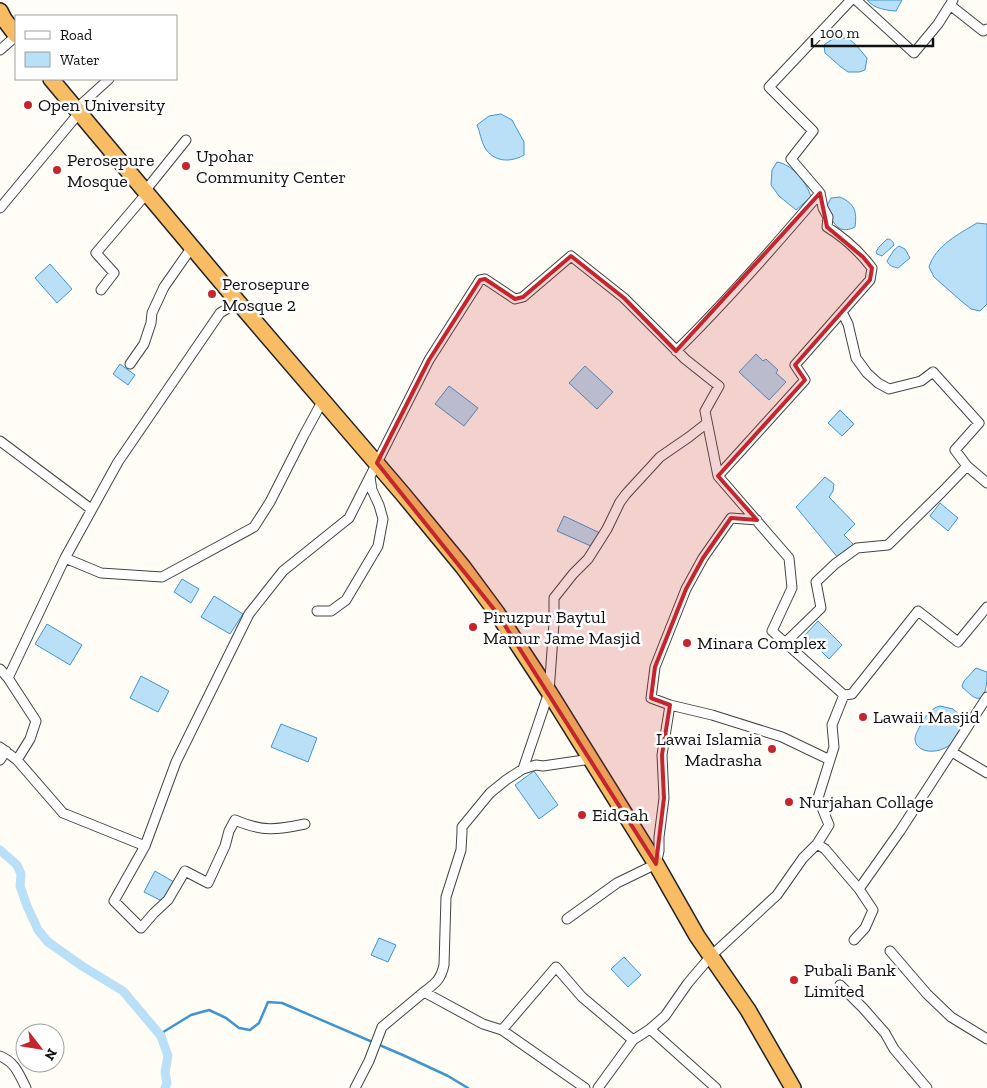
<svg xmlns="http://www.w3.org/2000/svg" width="987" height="1088" viewBox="0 0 987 1088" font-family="'Zilla Slab',serif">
  <rect width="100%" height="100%" fill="#fffdf5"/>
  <path fill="#b9e0f7" stroke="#3f96cf" d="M867,0h35l-6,11c-11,-1 -21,-2 -29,-11z
    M834,38h14l9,8 10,12 -2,12 -6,2h-11l-7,-5 -16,-14 -1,-8z
    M501,114l11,6 12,22v13c-14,8 -30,7 -39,-7 -4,-7 -5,-16 -8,-23l12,-9z
    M777,162c15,2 30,21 34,35l-15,13 -17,-14 -8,-11 1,-15z
    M840,197c15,7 17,14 15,30 -18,9 -22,-6 -29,-19l5,-10z
    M977,223l10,1v80l-7,7 -9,-2 -11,-9 -26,-23 -5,-10c7,-22 30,-33 48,-44z
    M887,239c4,0 6,2 7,6l-12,11 -5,-2 -1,-2 3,-5z
    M899,246l6,3 5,9 -12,10c-5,-1 -9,-2 -11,-7l7,-11z
    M50,264l22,25 -15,14 -22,-25z
    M756,354l7,7 3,-2 12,11 -2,3 10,9 -17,18 -30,-28z
    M120,364l15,11 -7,10 -15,-11z
    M585,366l28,26 -16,17 -28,-26z
    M449,386l29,22 -14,18 -29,-22z
    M840,410l14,14 -12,12 -14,-13z
    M825,477l9,7 -1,7 -4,6 26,27 -11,11 10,10 -15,14 -43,-52z
    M940,503l18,15 -10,13 -18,-15z
    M564,516l36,17 -7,14 -36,-16z
    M182,579l17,10 -8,14 -17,-11z
    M214,596l29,18 -13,20 -29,-17z
    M818,621l24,24 -13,14 -24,-24z
    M47,624l35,21 -12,20 -35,-21z
    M976,668l11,4c0,7 0,29 -11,26 -4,-1 -9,-7 -13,-10l-1,-2 2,-5z
    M141,676l28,15 -11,21 -28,-14z
    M940,706l13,3 8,7c4,39 -45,44 -46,23 0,-5 4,-10 6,-15 5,-8 10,-16 19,-18z
    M281,724l36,14 -9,24 -37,-15z
    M534,771l24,34 -19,14 -24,-34z
    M155,871l19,11 -10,20 -20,-10z
    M379,938l17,7 -8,17 -17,-7z
    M624,957l17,18 -13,12 -17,-18z"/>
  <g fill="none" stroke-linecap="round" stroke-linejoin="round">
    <path stroke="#3f96cf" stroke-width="2.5" d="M160,1034l31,-19 18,-5 17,8 13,10 11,2 9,-7 9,-21 14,1 123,53 43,20 20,12"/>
    <path stroke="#b9e0f7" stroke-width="9" d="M0,850l17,15 4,9 -1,12 7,20 11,24 10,12 34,24 41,25 38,45 7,20 -3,16 2,11 -2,5"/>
    <defs>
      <path id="minor" d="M856,0l58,53 24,-29 12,-19
        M953,0l-3,5 33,26 4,-2
        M0,50l16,-14
        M76,109l33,-30
        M145,191l41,-51
        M0,208l79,-95
        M101,290l13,-17 -18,-20 51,-60
        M676,351c51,-50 98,-104 144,-158l-29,-34 22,-28 -44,-44 82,-87
        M130,364l14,-20 7,-21 1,-10 12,-26 28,-40
        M0,441l91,68
        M967,466l20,17
        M718,476l87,-96 -10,-15 75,-85 2,-12c-13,-17 -27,-30 -45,-41l1,-10 -5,-9 -3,-15
        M757,520l-26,-2 -28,40 -17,31 -31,78 -4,31 19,7 42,10 70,22 48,23
        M65,558l36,15 61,4 92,-50 16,-25 34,-67 19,-35
        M317,611h14l15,-11 32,-54 5,-27 -4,-14 -7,-15 -2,-13
        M785,643l36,-35 -5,-26 19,-18 22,-16 31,-3 54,-53 25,-26 -12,-16 24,-27 -46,-51 -12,9 -32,8 -11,-6 -11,-10 -11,-15 -8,-34 -6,-12
        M0,669l8,9 28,43 -6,18 -13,21
        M8,678l57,-120 53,-96 102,-149 18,-11
        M844,695l8,-1 66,-83 40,31 29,-35
        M0,747l17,13 46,53 82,33 31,-84 73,-148 34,-43 66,-53 80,-158 51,-80 5,-1 30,20 8,-2 48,-41 53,42 61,61 34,27 -14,25 13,65 71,82 3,30 -20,43 72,64 -12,30 2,22 -16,51 11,27 -12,19 -14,14 -26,37 -66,61 -23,27 -23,33 -15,13 -17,11 -51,-43 -26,-30 -54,63 83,58
        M952,752l35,21
        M0,760l6,-9
        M523,769l13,-4 7,1 48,-7
        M817,844l8,5 34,40 14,21 -8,18 -11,12
        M145,846l-31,55 27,27 13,-15 14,-13 17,-29 23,12 17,-37 4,-15 6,-11c28,12 41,10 70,4
        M859,889l41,-58 87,-134
        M567,919l50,-36 39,-19 3,-13v-14l5,-39 -2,-43 8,-50
        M890,951l37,43 24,23 36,22
        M840,985l23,23 22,25 9,16 33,39
        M650,1029l66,59
        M502,1030l-19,-6 -59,-32c12,-9 17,-13 20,-27l2,-68 15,-47 1,-18v-5l28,-34 16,-13 17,-11 26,-77 5,-69v-25l19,-24 15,-15 19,-30 13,-27 6,-8 34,-37 29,-20 18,-14
        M0,1056c15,6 19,18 26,32
        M355,1088l14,-27 13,-34 42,-35
        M598,1088l35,-48"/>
      <path id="trunk" d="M0,11l4,8 12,16
        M51,79l187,223 164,191 61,74 34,46 52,79 107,172 41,72 51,74 45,78"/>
    </defs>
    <use href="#minor" stroke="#444" stroke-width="11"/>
    <use href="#trunk" stroke="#222" stroke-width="18"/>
    <use href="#minor" stroke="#fff" stroke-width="9"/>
    <use href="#trunk" stroke="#f7bc64" stroke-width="15"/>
  </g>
  <path fill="#c4262e" fill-opacity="0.2" stroke="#c4262e" stroke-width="4" stroke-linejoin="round" d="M820,193l7,34 36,30 9,11 -2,12 -75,85 10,15 -87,96 39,44 -26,-2 -28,40 -17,31 -31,78 -4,31 19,7 -8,50 2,43 -8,66 -159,-251 -120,-150 52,-103 51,-80 5,-1 30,20 8,-2 48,-41 53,42 52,53z"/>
  <g fill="#c4262e" stroke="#fff" stroke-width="2">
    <circle cx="28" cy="105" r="5"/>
    <circle cx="186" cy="166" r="5"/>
    <circle cx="57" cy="170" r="5"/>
    <circle cx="212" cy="294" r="5"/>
    <circle cx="473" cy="627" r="5"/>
    <circle cx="687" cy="643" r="5"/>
    <circle cx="863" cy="717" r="5"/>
    <circle cx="772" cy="749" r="5"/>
    <circle cx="789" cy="802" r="5"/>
    <circle cx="582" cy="815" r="5"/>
    <circle cx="794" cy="980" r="5"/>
  </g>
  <g text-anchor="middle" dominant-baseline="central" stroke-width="5" stroke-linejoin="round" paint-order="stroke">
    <g font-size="18" fill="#111" stroke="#fff" text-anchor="start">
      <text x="38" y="105">Open University</text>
      <text x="196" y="156">Upohar<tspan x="196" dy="21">Community Center</tspan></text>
      <text x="67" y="160">Perosepure<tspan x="67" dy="21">Mosque</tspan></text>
      <text x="222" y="284">Perosepure<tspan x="222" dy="21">Mosque 2</tspan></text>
      <text x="483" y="617">Piruzpur Baytul<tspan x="483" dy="21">Mamur Jame Masjid</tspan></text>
      <text x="697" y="643">Minara Complex</text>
      <text x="873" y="717">Lawaii Masjid</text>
      <text x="762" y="739" text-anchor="end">Lawai Islamia<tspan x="762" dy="21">Madrasha</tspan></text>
      <text x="799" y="802">Nurjahan Collage</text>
      <text x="592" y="815">EidGah</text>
      <text x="804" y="970">Pubali Bank<tspan x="804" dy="21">Limited</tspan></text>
    </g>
  </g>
  <rect x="15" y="15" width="162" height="65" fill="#ffffff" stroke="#a0a0a0"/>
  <rect x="25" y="31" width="25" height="8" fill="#ffffff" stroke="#a0a0a0"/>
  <text x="60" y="40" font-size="15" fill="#111111">Road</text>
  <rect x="25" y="52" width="25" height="15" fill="#b9e0f7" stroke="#a0a0a0"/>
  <text x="60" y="65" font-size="15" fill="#111111">Water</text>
  <g transform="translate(40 1048) rotate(121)"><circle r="24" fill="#ffffff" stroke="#a0a0a0"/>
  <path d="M0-4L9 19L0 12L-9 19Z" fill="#c4262e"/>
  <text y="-8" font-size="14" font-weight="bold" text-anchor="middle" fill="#111111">N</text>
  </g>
  <path d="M812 38v8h121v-8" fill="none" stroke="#111111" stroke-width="2.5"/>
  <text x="820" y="38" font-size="15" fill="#111111" stroke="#ffffff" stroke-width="4" paint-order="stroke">100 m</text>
</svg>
